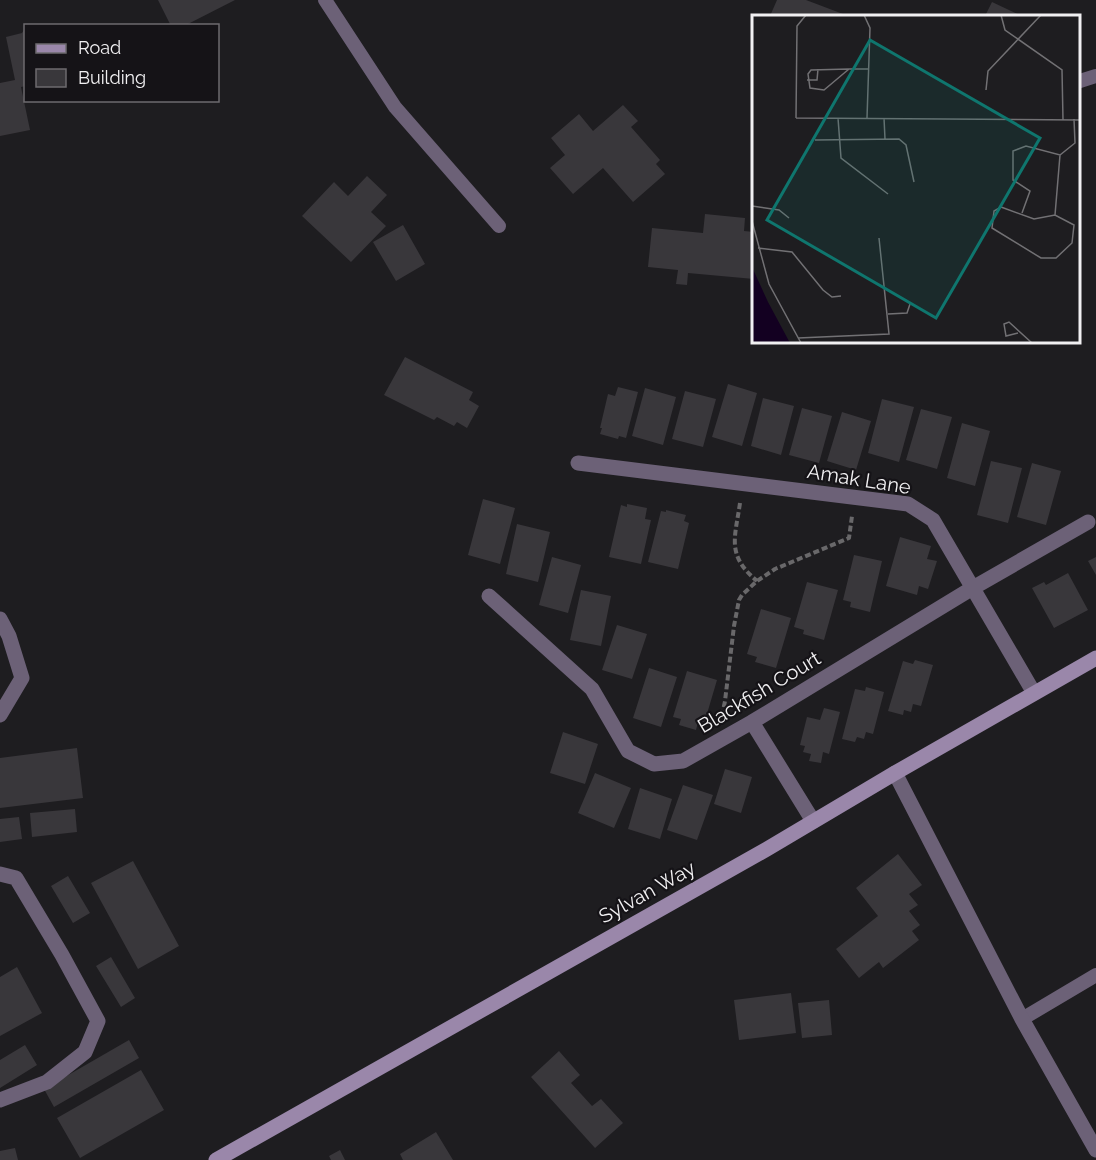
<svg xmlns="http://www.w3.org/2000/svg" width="1096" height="1160" viewBox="0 0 1096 1160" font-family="Raleway,sans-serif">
  <rect width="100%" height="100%" fill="#1e1d20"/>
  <path fill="#39373b" d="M158,0h77l-51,26h-13z
    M777,0h29l37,14 -1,2h-72z
    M992,2l30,14h-37z
    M26,27v59l-5,1 9,43 -30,6v-53l15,-3 -9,-43 16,-4z
    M623,105l15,16 -7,6 29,33 -4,4 9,10 -32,28 -30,-34 -30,26 -23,-26 15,-13 -14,-17 28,-24 14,17z
    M367,176l20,19 -16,17 15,14 -35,36 -49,-46 32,-34 14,14z
    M705,214l40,4 -1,13 10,1v47l-66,-6 -1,12 -11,-1 2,-14 -30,-3 4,-39 51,5z
    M403,225l22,39 -29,17 -23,-39z
    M405,357l68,35 -4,8 10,6 -12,22 -10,-6 -3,4 -17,-9 -3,3 -50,-25z
    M728,384l29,9 -15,53 -30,-9z
    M618,387l20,5 -12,46 -7,-2 -1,3 -18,-5 2,-6h-2l8,-34 7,2z
    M645,388l31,9 -13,48 -31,-9z
    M685,391l31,8 -13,48 -31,-8z
    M763,398l31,8 -13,49 -30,-9z
    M882,399l32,8 -15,55 -31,-9z
    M802,408l30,8 -13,47 -30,-8z
    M921,409l31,8 -15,52 -31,-9z
    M842,412l29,9 -15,49 -29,-9z
    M962,423l28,8 -15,55 -28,-8z
    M991,461l31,7 -14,55 -31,-8z
    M1032,463l29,8 -15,54 -29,-8z
    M483,499l32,9 -15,56 -32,-9z
    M627,504l20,4 -2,11 6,1 -10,44 -32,-7 12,-52 6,2z
    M666,510l20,5 -2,6 5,2 -11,46 -30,-7 13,-51 5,1z
    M517,524l33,8 -12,50 -32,-8z
    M900,537l31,9 -4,13 10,2 -9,28 -9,-3 -2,9 -31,-9z
    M854,555l28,6 -12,51 -20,-5 1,-5 -8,-2z
    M552,557l29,8 -13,48 -29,-8z
    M1096,557v18l-8,-14z
    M1068,573l20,37 -34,18 -22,-40 12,-6 2,3z
    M807,582l31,8 -14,50 -21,-6 1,-4 -10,-3z
    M581,590l30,6 -10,50 -31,-6z
    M761,609l30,9 -15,50 -21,-6 2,-5 -10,-3z
    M617,625l30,9 -15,45 -30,-9z
    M915,660l18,5 -12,41 -8,-2 -2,8 -7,-2 -1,5 -15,-4 15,-50 10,3z
    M649,668l28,9 -16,50 -28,-9z
    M687,671l30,9 -13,44 -6,-2 -2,8 -17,-5 2,-6 -8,-2z
    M866,687l18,5 -11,42 -7,-2 -2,7 -7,-2 -2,5 -13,-3 13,-50 10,2z
    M824,708l16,4 -11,42 -6,-2 -2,11 -12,-2 2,-7 -8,-2 2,-6 -5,-1 7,-28 13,3z
    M563,732l35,12 -13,40 -35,-11z
    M77,748l6,50 -83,10v-50z
    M725,769l27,8 -11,36 -27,-9z
    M595,773l36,15 -17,40 -36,-15z
    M683,785l30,10 -16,45 -30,-10z
    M640,788l32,11 -12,40 -32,-10z
    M75,809l2,23 -45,5 -2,-24z
    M19,817l3,22 -22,3v-23z
    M898,854l24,31 -13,9 9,11 -9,6 11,14 -8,6 7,9 -36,28 -4,-6 -20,16 -23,-29 42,-33 -22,-28z
    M133,861l46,85 -41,23 -47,-86z
    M68,876l22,37 -17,10 -22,-37z
    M111,957l24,41 -14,9 -25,-41z
    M17,967l25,46 -42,23v-59z
    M791,993l5,40 -57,7 -5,-40z
    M829,1000l3,35 -30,3 -4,-35z
    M129,1040l10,18 -85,49 -10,-18z
    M25,1045l12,20 -37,23v-28z
    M559,1051l21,24 -9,8 21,23 9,-7 22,24 -28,25 -64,-71z
    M141,1070l23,40 -84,48 -23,-40z
    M436,1132l17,28h-50l-3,-6z
    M15,1148l3,12h-18v-9z
    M340,1150l5,10h-14l-2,-4z"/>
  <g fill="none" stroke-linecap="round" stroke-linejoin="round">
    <path stroke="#69686a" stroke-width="4" stroke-dasharray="6 3" stroke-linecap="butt" d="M740,503c-5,35 -14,52 17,78
      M722,716l3,-15 9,-75 5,-26 3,-5 15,-14 18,-12 74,-31 3,-22"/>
    <path stroke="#6c6177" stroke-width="14" d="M325,0l70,107 104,119
      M1080,81l16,-5
      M1022,1019l74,-44"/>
    <path stroke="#6c6177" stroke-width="15" d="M578,463l330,41 25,16 101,173
      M489,596l103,93 36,62 26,13 29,-3 69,-39 219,-133 117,-67
      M0,619l9,17 13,42 -22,37
      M752,722l61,99
      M895,773l127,246 74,131
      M0,874l16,4 46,77 36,66 -13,31 -38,30 -47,18"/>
    <path stroke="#9a87aa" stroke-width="15" d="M216,1160l551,-311 128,-76 201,-115"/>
  </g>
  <g text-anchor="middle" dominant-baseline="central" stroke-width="4.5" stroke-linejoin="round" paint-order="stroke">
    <g font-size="20" fill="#f1f0f2" stroke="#151317">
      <text transform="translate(859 479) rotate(9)">Amak Lane</text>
      <text transform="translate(759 692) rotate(-31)">Blackfish Court</text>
      <text transform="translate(647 892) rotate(-29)">Sylvan Way</text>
    </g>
  </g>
  <g transform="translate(752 15)">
    <rect width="328" height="328" fill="#1e1d20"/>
    <path d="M0,252l16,35 22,41h-38z" fill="#130021"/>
    <path fill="none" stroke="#727174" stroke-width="1.5" d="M112,0l6,13 -3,90M249,0l4,15 57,40 1,50M97,54l-25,21 -14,-2 -2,-14 3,-4 38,-1h20M55,65h10l1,-11M234,75l2,-19 53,-56M44,103l1,-92 9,-11M44,103l285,2M86,103l3,40 47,36M132,103l1,21M63,125l84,-1 7,6 8,37M0,191l27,4 10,8M249,192l33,12 21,-4 19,10 -2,18 -16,15h-15l-49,-30 2,-17zM270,198l8,-22 -17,-11v-29l13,-5 34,9 15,-12 -1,-24M303,200l5,-60M0,206l17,63 32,59M6,233l34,4 31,38 9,7 9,-1M136,299l19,-1 3,-9M266,318l-12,3 -2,-12 5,-2 23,21M46,323l91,-4 -10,-96"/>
    <path fill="#0f766e" fill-opacity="0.15" stroke="#0f766e" stroke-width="3" d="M118,25l170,98 -104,180 -169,-98z"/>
    <rect width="328" height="328" fill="none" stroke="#f1f0f2" stroke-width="3"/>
  </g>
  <rect x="24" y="24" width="195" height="78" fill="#151317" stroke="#6d6b6f" stroke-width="1.5"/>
  <rect x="36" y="44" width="30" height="9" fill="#9a87aa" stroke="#6d6b6f" stroke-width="1.5"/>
  <text x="78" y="54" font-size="18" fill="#f1f0f2">Road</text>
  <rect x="36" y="69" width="30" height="18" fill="#39373b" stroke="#6d6b6f" stroke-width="1.5"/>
  <text x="78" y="84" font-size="18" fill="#f1f0f2">Building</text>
</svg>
